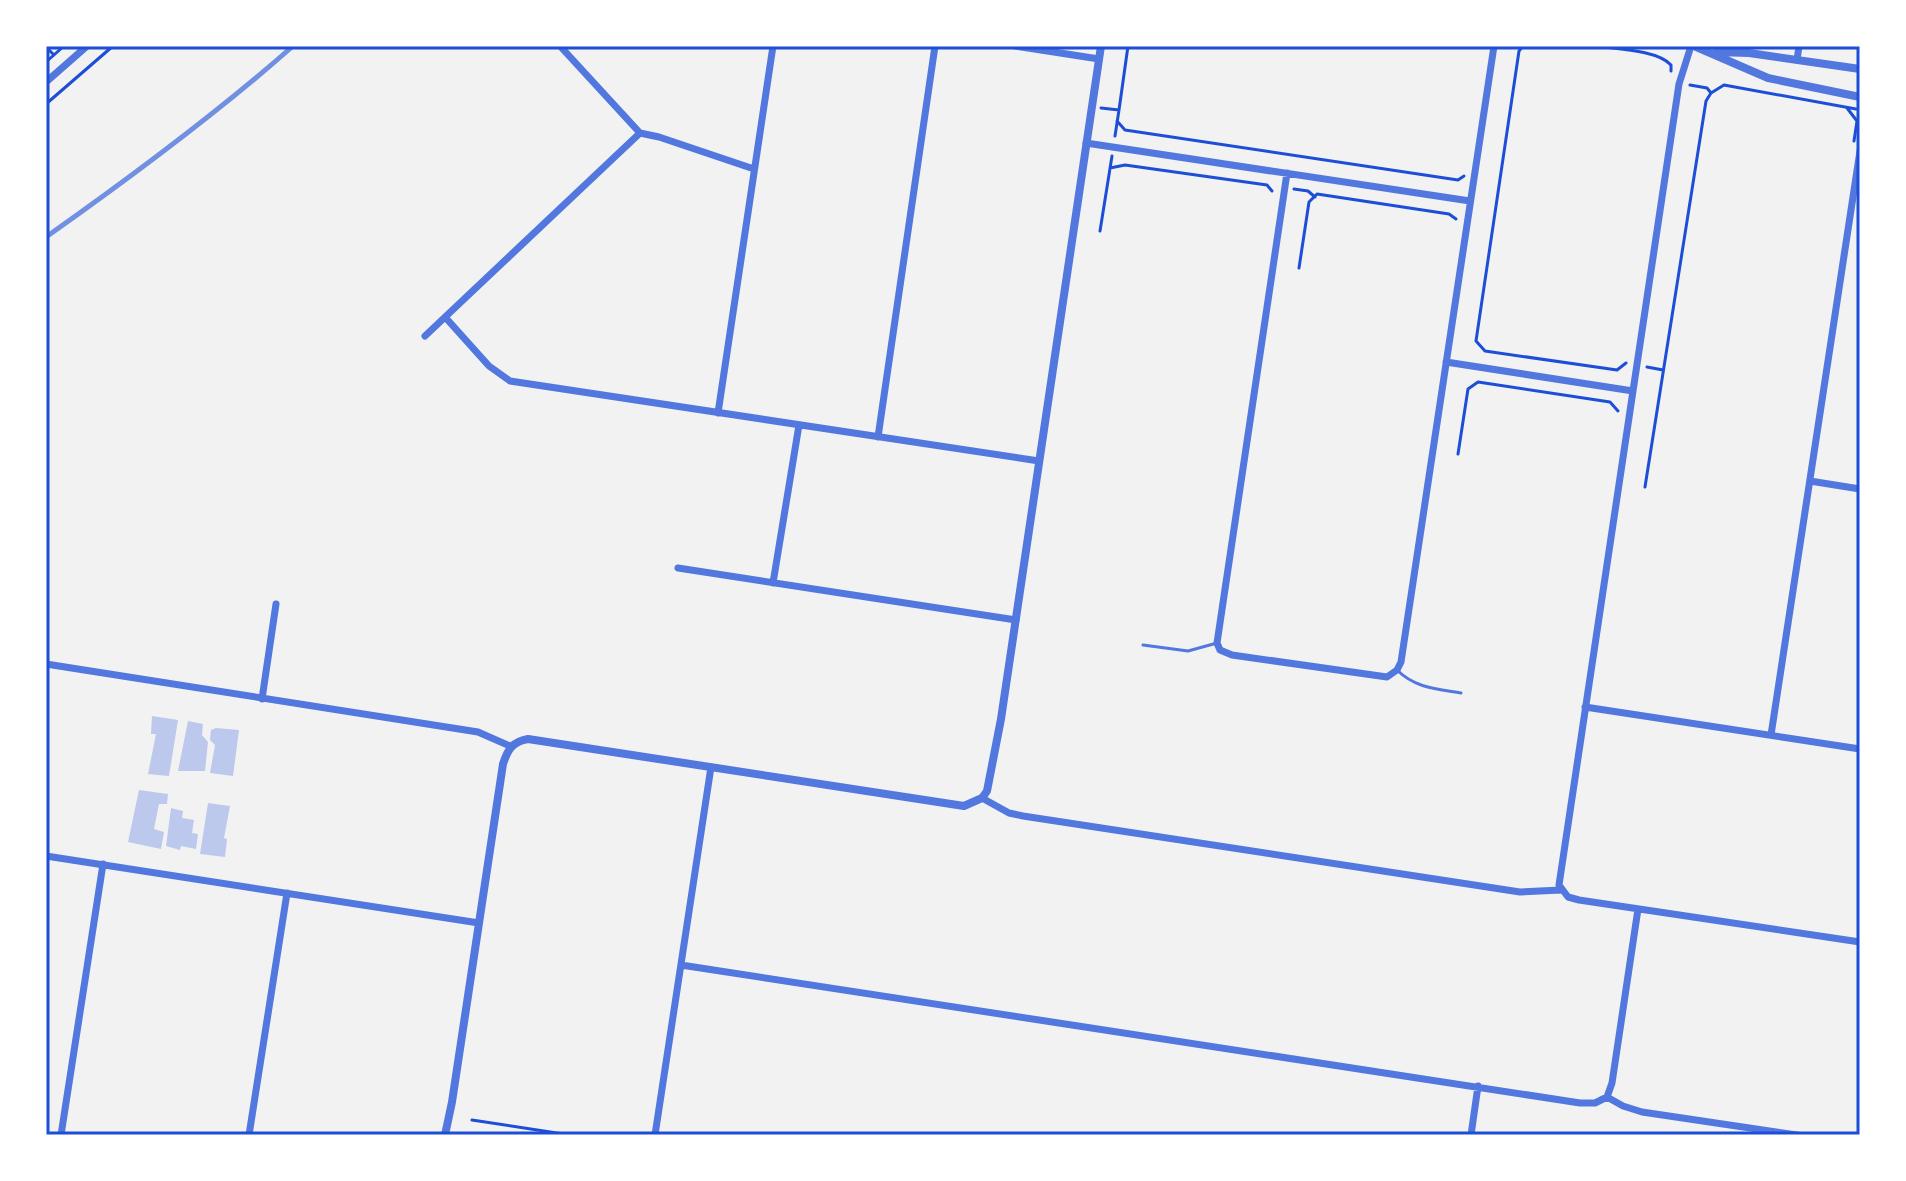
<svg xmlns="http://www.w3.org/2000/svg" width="1906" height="1181" viewBox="0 0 1906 1181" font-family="'PT Sans',sans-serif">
  <rect width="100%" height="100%" fill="#f2f2f2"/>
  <path fill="#bdc9ec" d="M152,716l26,4 -9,56 -21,-2 8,-40h-5z
    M188,721l15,3 -1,11 6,7 -3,29h-27z
    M216,728l23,2 -6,46 -23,-3 5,-28 -5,-5 1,-10z
    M139,790l29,4 -1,10h-8l-5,25 10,3 -3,17 -33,-7z
    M208,803l22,3 -6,32 3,1 -2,18 -25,-3z
    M171,808l12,3 -1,7 12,2 -2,13 6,1 -2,15 -15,-3 -1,4 -14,-4z"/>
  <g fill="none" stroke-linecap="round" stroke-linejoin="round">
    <path stroke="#1d4ed8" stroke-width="3" d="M1523,46l-4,5 -43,290 9,10 132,19 9,-7
      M1596,46c20,3 62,4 75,19v6
      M1853,46l7,1
      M46,47l8,8
      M46,62l18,-16
      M1690,85l17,3 4,5
      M46,104l67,-58
      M1101,108l18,2 -4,26
      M1847,108l10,13 -3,20
      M1119,110l9,-64
      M1117,121l8,9 333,50 6,-4
      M1110,168l15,-3 142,20 5,6
      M1294,189l14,2 7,6
      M1100,231l12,-75
      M1299,268l10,-66 8,-8 132,20 7,5
      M1647,367l16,3
      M1458,454l10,-65 10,-7 132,20 8,9
      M1645,487l61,-386 5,-8 13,-8 132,24
      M472,1120l98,15"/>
    <path stroke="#5277de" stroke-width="3" d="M1143,645l45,6 29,-8
      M1397,670c18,18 40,19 64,23"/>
    <path stroke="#5277de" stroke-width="7" d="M560,46l80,87 19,4 95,32
      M1015,46l84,13
      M1691,46l-12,38 -120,801 9,12 11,3 281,42
      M1797,60l2,-14
      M46,82l41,-36
      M1086,143l384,58
      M1287,173l-70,470 3,7 12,5 155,22 10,-7 4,-8 93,-616
      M445,317l44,49 21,15 529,80
      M425,336l215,-203
      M1446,362l187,29
      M718,413l55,-367
      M878,437l57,-391
      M1810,481l50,8
      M678,568l338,52
      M773,583l26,-158
      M46,664l432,68 32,14
      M262,699l14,-95
      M1585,707l275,42
      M1771,735l89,-584
      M982,798l27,15 14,3 497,76 41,-2
      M46,856l433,67
      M681,965l899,138h15l12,-6 5,-14 26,-174
      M1607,1097l16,9 19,6 155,23
      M61,1135l42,-271
      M249,1135l38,-242
      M655,1135l56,-368
      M1471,1135l7,-49"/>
    <path stroke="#5277de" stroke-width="8" d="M1694,46l74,32 92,19
      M1716,52l33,1 111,16
      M445,1135l7,-33 51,-338c5,-15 9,-22 25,-25l436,67 18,-8 5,-7 14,-72 100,-673"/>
    <path stroke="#7290e2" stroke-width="5" d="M46,237c85,-60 169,-122 247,-191"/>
  </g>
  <rect width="1906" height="1181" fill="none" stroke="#ffffff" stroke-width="96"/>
  <rect x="48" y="48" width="1810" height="1085" fill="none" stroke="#1d4ed8" stroke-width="3"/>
</svg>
